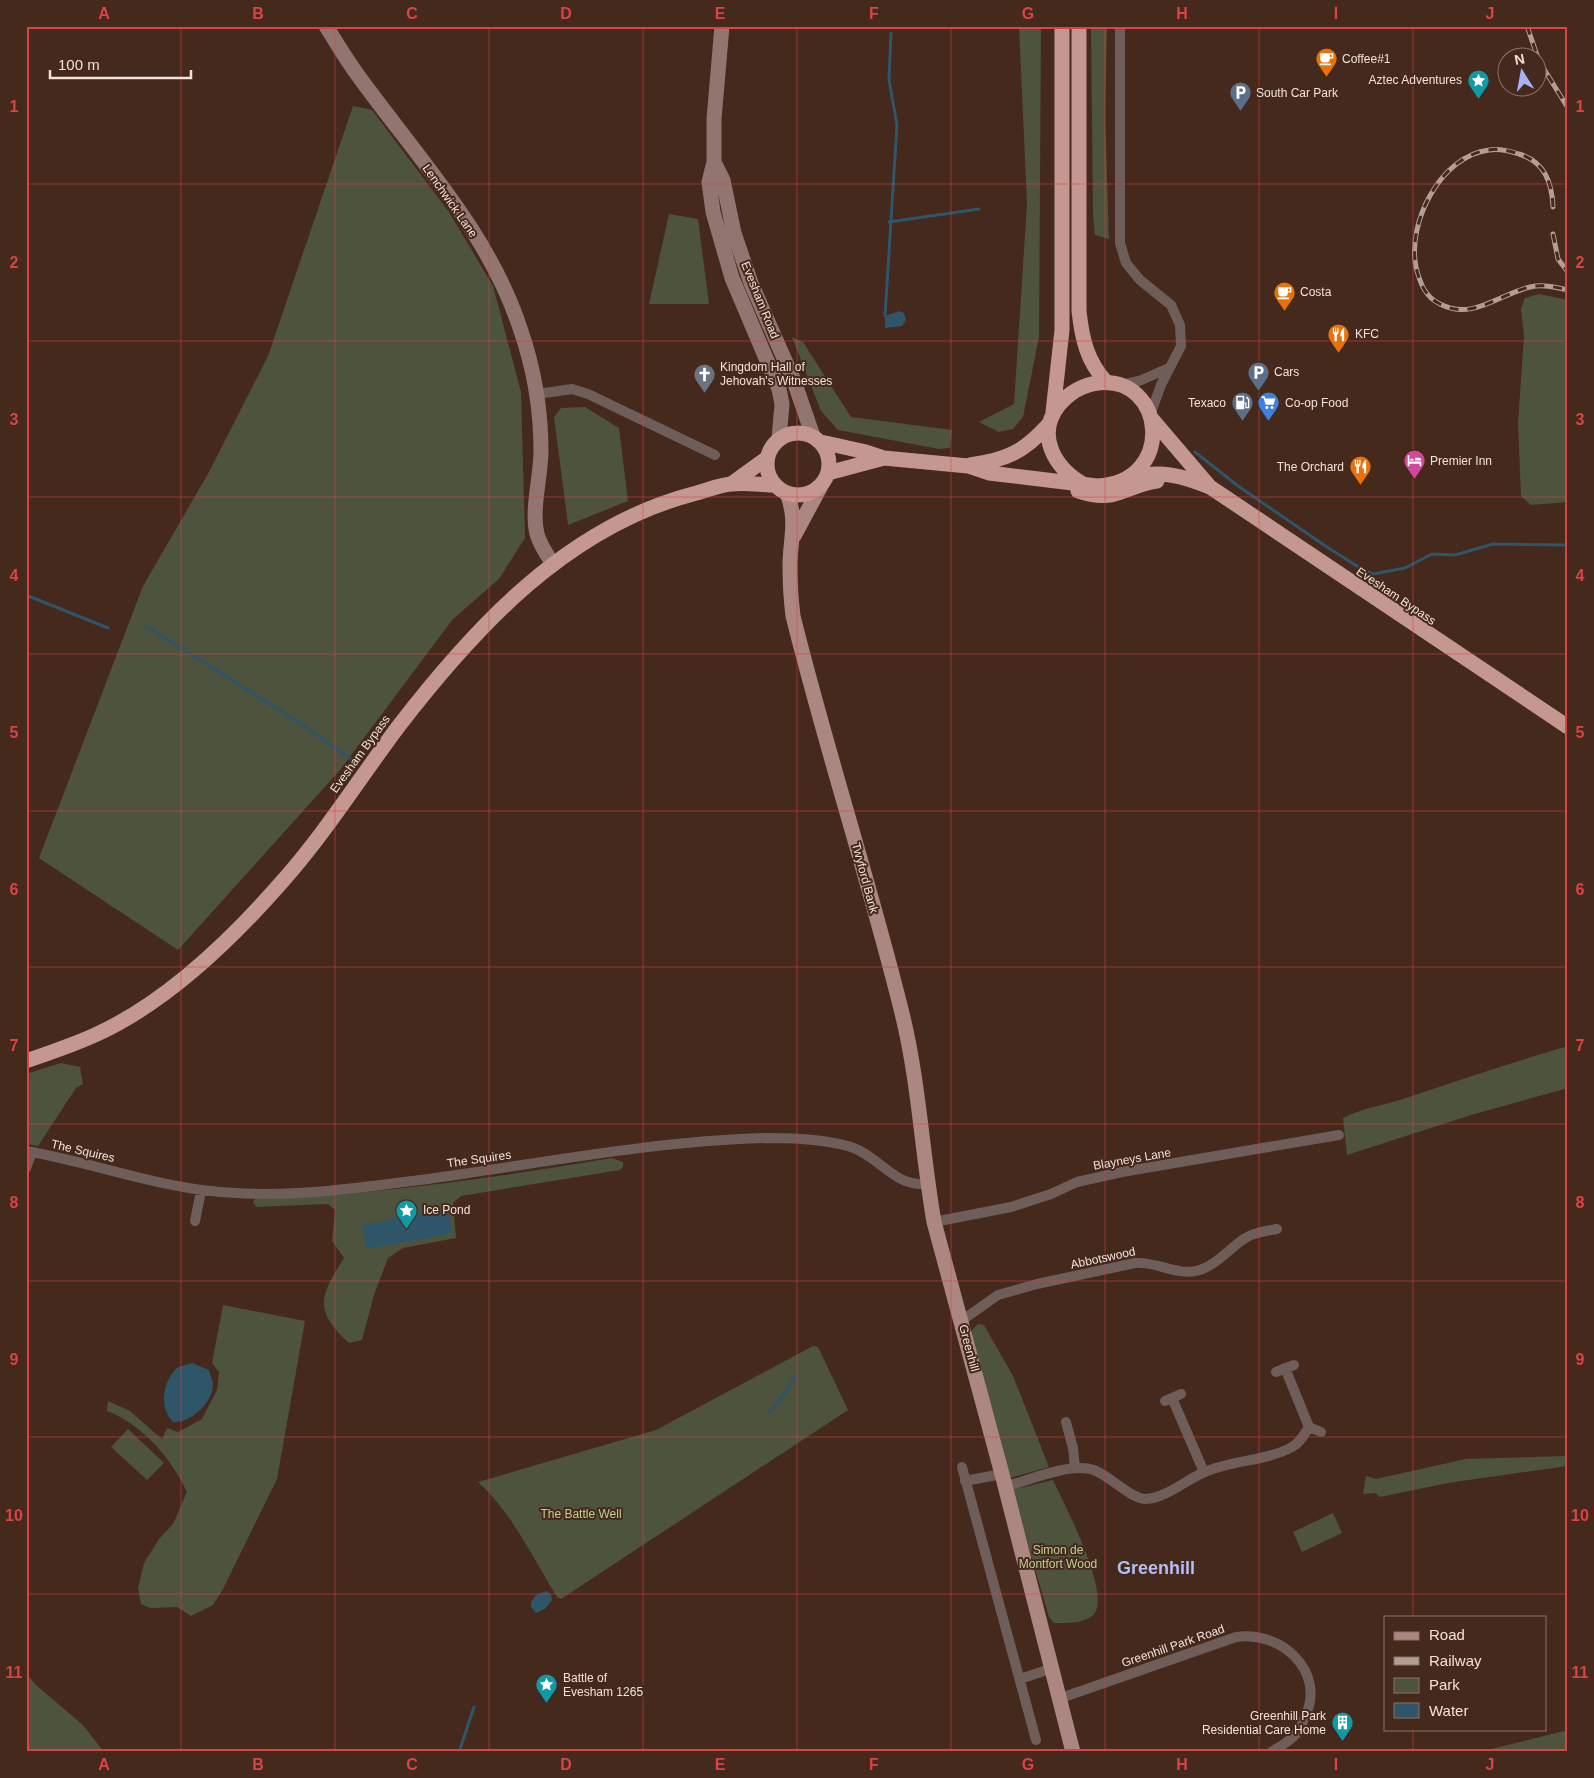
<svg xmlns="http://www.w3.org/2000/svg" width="1594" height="1778" viewBox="0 0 1594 1778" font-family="Arial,sans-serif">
  <rect width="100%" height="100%" fill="#44291c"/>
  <path fill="#4e533e" d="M1019,26h22l-2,311 -16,80 -10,12 -14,3 -20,-10 35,-18 13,-200z
    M1091,26h16l-2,91 4,122 -14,-4 -2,-20z
    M353,106l19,4 77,102 44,74 28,106 4,146 -26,41 -46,40 -113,151 -162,180 -139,-92 104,-272 66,-114 59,-116z
    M669,214l29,5 11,85h-60z
    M1539,294l29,6v202l-37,3 -10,-9 -3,-73 6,-87 -3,-27 4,-11z
    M792,337l11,5 48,75 101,13 -2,18 -11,1 -101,-19 -17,-19z
    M585,407l34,21 9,73 -60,24 -14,-108 7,-9z
    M1568,1046v42l-97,27 -124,40 -4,-37c19,-10 42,-13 63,-20 54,-18 107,-36 162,-52z
    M61,1063l19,4 3,17 -7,4 -38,58 -12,-2v-70z
    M612,1158l11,4v5l-3,3 -159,26 -8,7 3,35 -53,10 -15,10 -14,37 -12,45 -13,3c-36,-33 -29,-47 -5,-85l-12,-17 3,-31 -7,-6 -72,3 -3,-5 2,-3c120,-4 238,-21 357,-41z
    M223,1305l82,16 -28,158 -54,110 -10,16 -22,11 -14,-9 -27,1 -9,-4 -3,-16 6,-25 15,-24 14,-15 14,-32c-16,-34 -44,-67 -80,-81l1,-10 22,10 32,28 5,-11 11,4 24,-13 15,-29 2,-18 -7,-9z
    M978,1324l6,1 29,51 36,91 -39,11 -38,-139v-9z
    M813,1346l5,1 30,63 -287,189 -4,-2c-24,-39 -45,-84 -79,-115l178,-52z
    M128,1429l36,34 -17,17 -36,-33z
    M1568,1456l-1,10 -119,17 -68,14 -5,-4 -12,1 3,-18 10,3 90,-20z
    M1053,1480c10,22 62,119 39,136 -10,8 -26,7 -38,7l-5,-6 -37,-127z
    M1333,1513l9,20 -40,19 -9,-20z
    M26,1673l10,12 47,40 21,27h-78z
    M1568,1730v22h-89z"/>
  <path fill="#2e5568" d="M899,311l5,2 2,7 -4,6 -17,2v-12z
    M448,1209l4,24 -85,16 -5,-24z
    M192,1363l17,7c1,4 3,9 4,13 1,19 -22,40 -40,39 -14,-14 -11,-40 4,-54 4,-3 11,-3 15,-5z
    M546,1591l5,3 1,6 -7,9 -9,4 -5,-6v-5l5,-7z"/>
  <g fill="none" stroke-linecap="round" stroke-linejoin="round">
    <path stroke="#2e5568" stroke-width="3" d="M889,222l90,-13
      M885,316l12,-191 -8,-45 2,-47
      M1195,452l43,34 86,59 39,25 10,4 32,-6 27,-14 23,1 38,-11 75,1
      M26,595l82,33
      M146,626l151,95 54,38
      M769,1413l20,-25 5,-11
      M459,1752l15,-45"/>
    <path stroke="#6f5d5a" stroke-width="10" d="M1120,26v217l6,20 14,17 31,25 9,20 1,21 -20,39 -11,30
      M1121,385l18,-4 30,-13
      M538,394l34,-5 16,5 127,61
      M26,1151c70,12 138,39 209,42 64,4 130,-6 193,-14 114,-16 226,-38 340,-41 27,0 57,1 83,9 30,10 42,40 76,37
      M26,1168l6,-16
      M195,1221l6,-30
      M934,1222l77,-15 40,-13 26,-12 45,-10 217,-37
      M961,1321l37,-26 39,-11 98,-21c23,-2 42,14 65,7 17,-6 27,-19 41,-29 10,-8 24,-10 36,-12
      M1276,1372l18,-7
      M1172,1398l32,74
      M1165,1401l16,-7
      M1066,1422l7,26 2,20
      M1309,1427l12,5
      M962,1467l74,273
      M965,1481l37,-7
      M1005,1487c24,-7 66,-25 89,-17 16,6 37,29 52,29 20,-1 41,-20 59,-27 27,-12 62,-11 87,-25 8,-4 12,-12 17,-20l-24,-59
      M1020,1679l33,-11
      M1061,1698l175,-61c44,-7 91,34 69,80 -3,6 -5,13 -9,17 -7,8 -16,13 -25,18"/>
    <path stroke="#927570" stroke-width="15" d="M326,26c10,16 20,33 31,48 59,82 131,157 163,254 14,40 21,81 21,123 0,25 -10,59 -4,83 3,11 10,21 16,30
      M722,26l-8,93v43l-5,20 4,30 19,66 47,111 3,15 -3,35
      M714,162l9,18 11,53 17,50 43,98 19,55"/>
    <path stroke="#ac8782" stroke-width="15" d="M787,493c11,29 3,45 3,73 0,17 1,34 3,50 33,133 76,264 109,397 17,69 20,140 32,209l68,252 71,278
      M794,536l28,-52"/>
    <path stroke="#c49891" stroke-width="15" d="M1079,26v285c3,28 8,50 27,71
      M1053,412l9,-82v-304
      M1152,419l58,68
      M767 464a31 31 0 1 1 62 0a31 31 0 1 1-62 0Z
      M821,442l45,10 18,6 84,8 21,7 108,13c80,-4 68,-111 1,-103 -16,2 -29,10 -39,22 -24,30 -4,63 24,79
      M970,465c36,-5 54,-13 78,-40
      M828,473l56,-15
      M1132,477c29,-7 51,-1 78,10l358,240
      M731,484l36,-26
      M1078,491c38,13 45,-5 79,-10
      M26,1061c23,-8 47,-16 69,-26 71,-32 135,-94 185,-151 44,-49 79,-105 118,-157 77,-100 169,-200 295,-233 12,-3 26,-9 38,-10 14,-2 30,1 44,1"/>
    <defs>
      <path id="rail" d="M1527,26l12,35 29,47
        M1553,207c-1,-24 -8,-45 -34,-53 -9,-3 -20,-6 -30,-4 -49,6 -82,73 -73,117 4,16 9,30 24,37 33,17 59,-10 90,-17 13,-3 25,0 38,3
        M1553,234l5,25 10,13"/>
    </defs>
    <use href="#rail" stroke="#b49e94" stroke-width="5"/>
    <use href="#rail" stroke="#44291c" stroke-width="3" stroke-dasharray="9" stroke-linecap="butt"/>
  </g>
  <path fill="none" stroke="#da4443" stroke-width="1" stroke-opacity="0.55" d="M181,26v1726M335,26v1726M489,26v1726M643,26v1726M797,26v1726M951,26v1726M1105,26v1726M1259,26v1726M1413,26v1591M26,184h1542M26,341h1542M26,497h1542M26,654h1542M26,811h1542M26,967h1542M26,1124h1542M26,1281h1542M26,1437h1542M26,1594h1542M1413,1729v23"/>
  <defs>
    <symbol id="cafe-pin" viewBox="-11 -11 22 30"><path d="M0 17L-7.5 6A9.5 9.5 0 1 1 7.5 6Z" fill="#e8710a" stroke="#44291c"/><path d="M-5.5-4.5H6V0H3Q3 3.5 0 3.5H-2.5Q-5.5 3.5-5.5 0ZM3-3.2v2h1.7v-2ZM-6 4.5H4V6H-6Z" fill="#fff"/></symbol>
    <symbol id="sight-pin" viewBox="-11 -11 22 30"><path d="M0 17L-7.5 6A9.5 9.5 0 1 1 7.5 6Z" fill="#0f9aa8" stroke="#44291c"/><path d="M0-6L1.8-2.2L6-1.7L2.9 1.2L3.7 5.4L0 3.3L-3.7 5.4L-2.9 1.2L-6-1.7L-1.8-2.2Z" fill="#fff"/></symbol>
    <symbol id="parking-pin" viewBox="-11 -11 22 30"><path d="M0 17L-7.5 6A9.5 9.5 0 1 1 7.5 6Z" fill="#5c6f8a" stroke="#44291c"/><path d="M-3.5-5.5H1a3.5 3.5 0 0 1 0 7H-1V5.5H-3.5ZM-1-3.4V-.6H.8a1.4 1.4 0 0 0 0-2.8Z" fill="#fff"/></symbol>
    <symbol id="restaurant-pin" viewBox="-11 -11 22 30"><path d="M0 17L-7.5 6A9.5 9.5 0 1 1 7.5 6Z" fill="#e8710a" stroke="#44291c"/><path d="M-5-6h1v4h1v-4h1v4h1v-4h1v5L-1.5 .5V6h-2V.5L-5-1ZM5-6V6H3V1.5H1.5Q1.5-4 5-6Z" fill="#fff"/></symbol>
    <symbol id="church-pin" viewBox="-11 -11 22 30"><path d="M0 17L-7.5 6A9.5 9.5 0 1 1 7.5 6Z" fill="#6b7280" stroke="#44291c"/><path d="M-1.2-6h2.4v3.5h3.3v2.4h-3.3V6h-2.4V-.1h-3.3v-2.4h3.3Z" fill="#fff"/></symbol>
    <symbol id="fuel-pin" viewBox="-11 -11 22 30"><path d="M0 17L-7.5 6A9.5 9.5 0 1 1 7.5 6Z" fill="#5c6f8a" stroke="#44291c"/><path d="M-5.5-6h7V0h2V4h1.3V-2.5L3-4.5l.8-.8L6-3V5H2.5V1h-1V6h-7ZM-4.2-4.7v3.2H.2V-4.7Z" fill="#fff"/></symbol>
    <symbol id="supermarket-pin" viewBox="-11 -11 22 30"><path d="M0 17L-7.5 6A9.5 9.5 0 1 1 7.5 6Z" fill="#3f7fe0" stroke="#44291c"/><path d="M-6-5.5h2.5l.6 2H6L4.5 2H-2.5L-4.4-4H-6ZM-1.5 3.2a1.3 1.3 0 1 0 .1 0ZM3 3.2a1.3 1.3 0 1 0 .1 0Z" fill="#fff"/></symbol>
    <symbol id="hotel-pin" viewBox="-11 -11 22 30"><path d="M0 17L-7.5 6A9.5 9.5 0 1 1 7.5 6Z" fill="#d1479c" stroke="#44291c"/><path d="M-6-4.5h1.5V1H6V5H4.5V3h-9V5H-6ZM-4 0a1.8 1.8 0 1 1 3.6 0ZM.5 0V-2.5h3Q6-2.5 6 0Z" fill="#fff"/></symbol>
    <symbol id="building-pin" viewBox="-11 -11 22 30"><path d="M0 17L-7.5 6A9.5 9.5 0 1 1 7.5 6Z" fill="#0f9aa8" stroke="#44291c"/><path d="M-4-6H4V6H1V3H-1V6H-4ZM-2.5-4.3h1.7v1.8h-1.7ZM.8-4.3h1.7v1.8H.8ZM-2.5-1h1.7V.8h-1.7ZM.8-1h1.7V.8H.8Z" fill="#fff"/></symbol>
  </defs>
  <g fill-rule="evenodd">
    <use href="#cafe-pin" x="1314" y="46" width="25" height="34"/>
    <use href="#sight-pin" x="1466" y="68" width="25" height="34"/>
    <use href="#parking-pin" x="1228" y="80" width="25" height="34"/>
    <use href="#cafe-pin" x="1272" y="280" width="25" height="34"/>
    <use href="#restaurant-pin" x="1326" y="322" width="25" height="34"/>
    <use href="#parking-pin" x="1246" y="360" width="25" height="34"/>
    <use href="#church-pin" x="692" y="362" width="25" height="34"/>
    <use href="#fuel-pin" x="1230" y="390" width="25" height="34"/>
    <use href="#supermarket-pin" x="1256" y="390" width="25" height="34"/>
    <use href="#hotel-pin" x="1402" y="448" width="25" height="34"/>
    <use href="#restaurant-pin" x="1348" y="454" width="25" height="34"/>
    <use href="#sight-pin" x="394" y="1198" width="25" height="34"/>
    <use href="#sight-pin" x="534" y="1672" width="25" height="34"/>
    <use href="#building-pin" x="1330" y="1710" width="25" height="34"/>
  </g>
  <g text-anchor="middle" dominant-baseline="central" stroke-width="4" stroke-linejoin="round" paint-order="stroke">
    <g font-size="12" fill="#f4e1d9" stroke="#44291c" text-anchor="start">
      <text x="1342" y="59">Coffee#1</text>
      <text x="1462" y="80" text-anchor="end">Aztec Adventures</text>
      <text x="1256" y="93">South Car Park</text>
      <text x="1300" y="292">Costa</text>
      <text x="1355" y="334">KFC</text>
      <text x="720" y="367">Kingdom Hall of<tspan x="720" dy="14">Jehovah's Witnesses</tspan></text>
      <text x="1274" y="372">Cars</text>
      <text x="1226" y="403" text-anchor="end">Texaco</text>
      <text x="1285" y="403">Co-op Food</text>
      <text x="1430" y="461">Premier Inn</text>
      <text x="1344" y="467" text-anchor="end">The Orchard</text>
      <text x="423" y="1210">Ice Pond</text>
      <text x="563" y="1678">Battle of<tspan x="563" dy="14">Evesham 1265</tspan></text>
      <text x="1326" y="1716" text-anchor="end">Greenhill Park<tspan x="1326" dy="14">Residential Care Home</tspan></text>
    </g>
    <g font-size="12" fill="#f4e1d9" stroke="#44291c">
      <text transform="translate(450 201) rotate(55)">Lenchwick Lane</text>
      <text transform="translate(760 300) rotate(68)">Evesham Road</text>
      <text transform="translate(1396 596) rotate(34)">Evesham Bypass</text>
      <text transform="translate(360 754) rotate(-54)">Evesham Bypass</text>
      <text transform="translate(865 878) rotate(75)">Twyford Bank</text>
      <text transform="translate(83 1151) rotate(13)">The Squires</text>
      <text transform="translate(479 1159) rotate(-8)">The Squires</text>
      <text transform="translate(1132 1159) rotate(-10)">Blayneys Lane</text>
      <text transform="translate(1103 1258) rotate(-12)">Abbotswood</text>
      <text transform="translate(969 1348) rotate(75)">Greenhill</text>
      <text transform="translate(1173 1646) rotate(-19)">Greenhill Park Road</text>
    </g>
    <g font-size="12" fill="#c1cf90" stroke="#44291c">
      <text x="581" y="1514">The Battle Well</text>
      <text x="1058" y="1550">Simon de<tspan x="1058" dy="14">Montfort Wood</tspan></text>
    </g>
    <g font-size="18" font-weight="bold" fill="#b4bdf5" stroke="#44291c">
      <text x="1156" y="1568">Greenhill</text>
    </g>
  </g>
  <rect width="1594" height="1778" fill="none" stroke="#44291c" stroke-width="55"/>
  <rect x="1384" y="1616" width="162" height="115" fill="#44291c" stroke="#8a7368"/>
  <rect x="1394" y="1632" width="25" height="8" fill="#ac8782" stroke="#8a7368"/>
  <text x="1429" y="1640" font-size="15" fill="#f4e1d9">Road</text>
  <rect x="1394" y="1657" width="25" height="8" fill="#b49e94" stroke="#8a7368"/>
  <text x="1429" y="1666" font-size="15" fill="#f4e1d9">Railway</text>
  <rect x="1394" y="1678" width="25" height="15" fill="#4e533e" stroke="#8a7368"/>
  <text x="1429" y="1690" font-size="15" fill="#f4e1d9">Park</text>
  <rect x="1394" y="1703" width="25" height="15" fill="#2e5568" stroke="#8a7368"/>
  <text x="1429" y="1716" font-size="15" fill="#f4e1d9">Water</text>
  <g transform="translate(1522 72) rotate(349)"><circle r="24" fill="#44291c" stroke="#8a7368"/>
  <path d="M0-4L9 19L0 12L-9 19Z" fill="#a6b1fc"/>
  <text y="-8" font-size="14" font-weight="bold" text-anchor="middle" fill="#f4e1d9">N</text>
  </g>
  <path d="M50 70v8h141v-8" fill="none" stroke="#f4e1d9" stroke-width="2.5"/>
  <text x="58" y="70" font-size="15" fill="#f4e1d9" stroke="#44291c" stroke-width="4" paint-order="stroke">100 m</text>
  <rect x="28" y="28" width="1538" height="1722" fill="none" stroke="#da4443" stroke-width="2"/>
  <g font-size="16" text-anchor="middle" font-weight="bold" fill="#da4443">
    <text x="104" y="19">A</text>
    <text x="258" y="19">B</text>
    <text x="412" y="19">C</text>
    <text x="566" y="19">D</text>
    <text x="720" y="19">E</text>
    <text x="874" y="19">F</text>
    <text x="1028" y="19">G</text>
    <text x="1182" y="19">H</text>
    <text x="1336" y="19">I</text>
    <text x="1490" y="19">J</text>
    <text x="14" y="112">1</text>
    <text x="1580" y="112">1</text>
    <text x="14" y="268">2</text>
    <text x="1580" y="268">2</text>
    <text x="14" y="425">3</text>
    <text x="1580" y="425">3</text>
    <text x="14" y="581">4</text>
    <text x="1580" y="581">4</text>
    <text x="14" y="738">5</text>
    <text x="1580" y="738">5</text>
    <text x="14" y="895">6</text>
    <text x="1580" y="895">6</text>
    <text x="14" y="1051">7</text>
    <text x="1580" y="1051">7</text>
    <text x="14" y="1208">8</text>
    <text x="1580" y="1208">8</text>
    <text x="14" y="1365">9</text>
    <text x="1580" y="1365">9</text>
    <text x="14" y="1521">10</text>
    <text x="1580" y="1521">10</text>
    <text x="14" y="1678">11</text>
    <text x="1580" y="1678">11</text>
    <text x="104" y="1770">A</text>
    <text x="258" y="1770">B</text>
    <text x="412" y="1770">C</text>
    <text x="566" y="1770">D</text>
    <text x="720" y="1770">E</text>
    <text x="874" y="1770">F</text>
    <text x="1028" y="1770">G</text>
    <text x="1182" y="1770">H</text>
    <text x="1336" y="1770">I</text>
    <text x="1490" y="1770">J</text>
  </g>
</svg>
